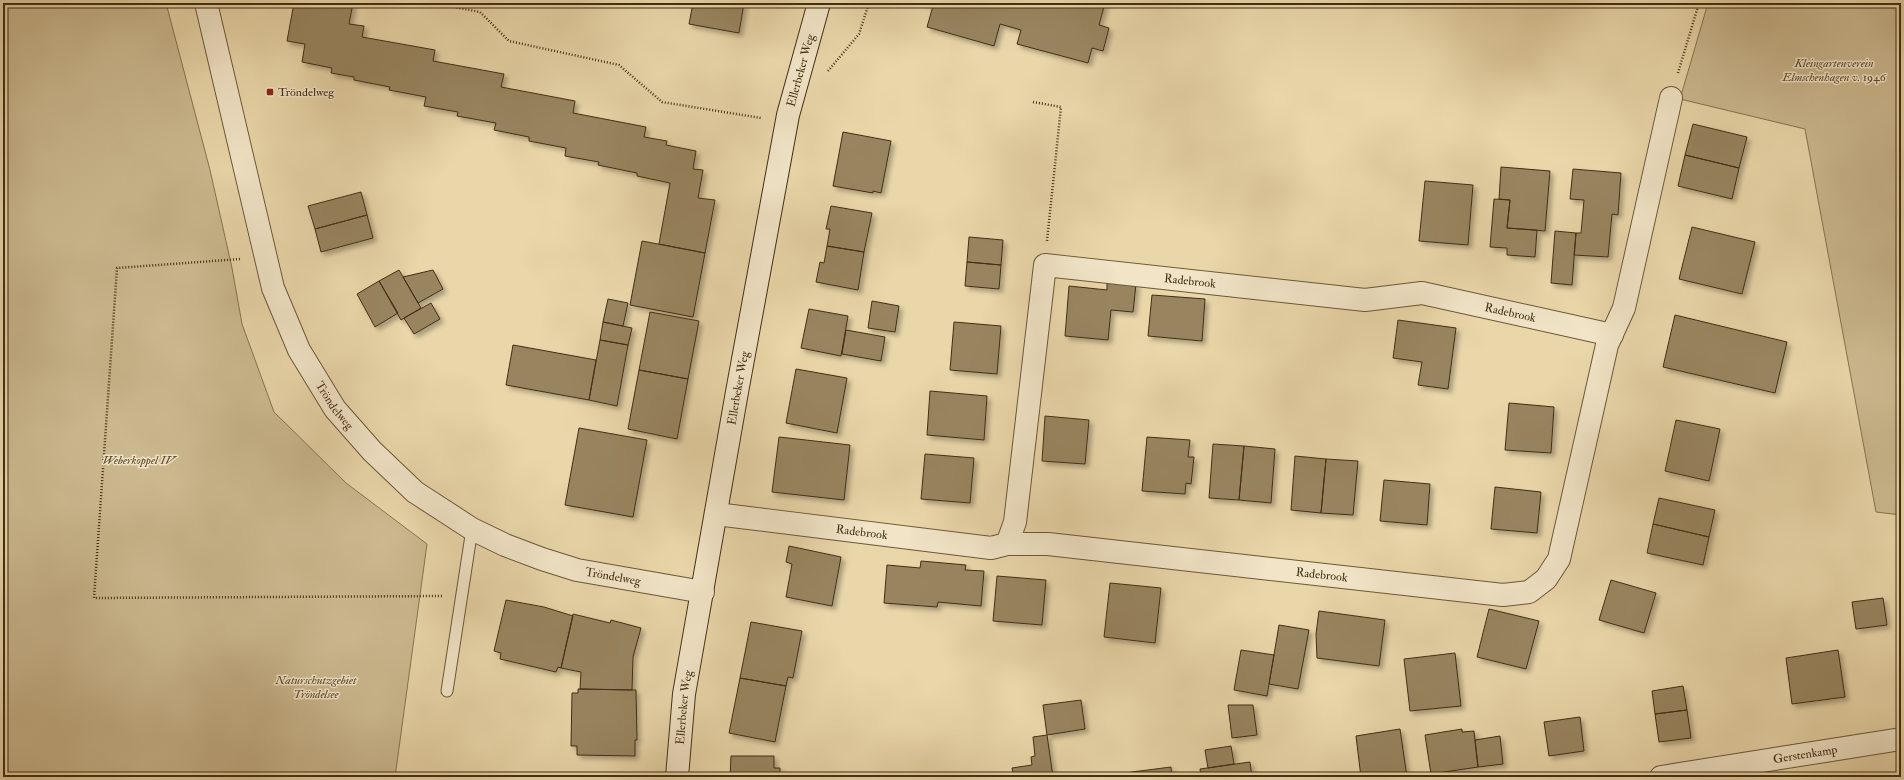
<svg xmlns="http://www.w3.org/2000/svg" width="1904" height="780" viewBox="0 0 1904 780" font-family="'IM FELL Double Pica',serif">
  <defs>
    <filter id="shadow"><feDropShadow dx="3.5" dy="3.5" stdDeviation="2" flood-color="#0004"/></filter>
  </defs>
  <rect width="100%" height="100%" fill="#e9d6a9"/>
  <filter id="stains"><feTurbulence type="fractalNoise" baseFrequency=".005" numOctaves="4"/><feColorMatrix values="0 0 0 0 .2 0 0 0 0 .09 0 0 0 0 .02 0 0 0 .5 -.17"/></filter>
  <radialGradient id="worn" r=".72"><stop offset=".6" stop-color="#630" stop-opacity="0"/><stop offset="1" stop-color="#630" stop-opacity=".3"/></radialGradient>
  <path fill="#ccb990" stroke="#867452" d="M3,3h163l44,167 22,98 10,56 32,88 72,71 81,61 -32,233h-392z
    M1708,3h193v512l-25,-3 -71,-383 -125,-30z"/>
  <path fill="#988561" stroke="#412e13" filter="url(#shadow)" d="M294,3h59l-4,21 15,2 -2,11 73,13 -2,11 71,13 -3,13 74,14 -2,12 73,14 -2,10 23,4 -1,4 30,6 -3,18 10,1 -5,28 17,2 -10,53 -46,-9 11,-61 -33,-7v-3l-39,-8 1,-3 -34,-6 1,-8 -37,-7v-4l-35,-7 2,-7 -39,-7 1,-4 -34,-6 2,-9 -37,-7 1,-3 -36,-7v-3l-23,-4 1,-5 -30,-6 3,-18 -18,-3z
    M693,3h51l-5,30 -50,-9z
    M921,3h184l-6,22 10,3 -6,23 -11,-3 -4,15 -71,-19 4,-14 -21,-6 -6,22 -67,-19 6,-21z
    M1693,124l54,13 -8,31 -54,-13z
    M843,132l48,9 -10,52 -8,-2v2l-40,-7z
    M1685,155l54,13 -7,31 -54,-13z
    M1501,167l49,4 -5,60 -38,-3 3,-28 -11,-1z
    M1573,169l48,4 -3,42 -6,-1 -4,43 -34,-2 2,-22h5l3,-33 -14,-1z
    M1425,181l48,4 -5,60 -49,-4z
    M361,192l6,23 -52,14 -7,-23z
    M1494,199l16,1 -3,28 30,2 -2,27 -28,-2v-7l-17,-1z
    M831,206l41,7 -8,39 -37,-6 3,-17h-4z
    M367,215l6,23 -52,14 -6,-23z
    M1692,227l63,15 -13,52 -63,-15z
    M1555,231l21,2 -4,52 -21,-2z
    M969,237l34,3 -2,25 -34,-3z
    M642,241l63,12 -12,64 -63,-12z
    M827,246l37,6 -6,38 -42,-8 4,-20 4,1z
    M967,262l34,3 -2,24 -34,-3z
    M399,270l22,38 -20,12 -22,-39z
    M433,270l10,19 -25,14 -15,-26z
    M379,281l19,32 -23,14 -18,-33z
    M1107,282l29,2 -3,28 -22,-2 -3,30 -43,-4 4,-50 38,4z
    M1152,295l53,4 -3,42 -54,-5z
    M608,299l20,4 -5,23 -20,-4z
    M872,301l27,5 -4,26 -27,-4z
    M431,303l9,16 -26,15 -10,-16z
    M809,309l39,7 -7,40 -40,-8z
    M650,312l49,9 -11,58 -49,-9z
    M1675,315l112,27 -12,51 -112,-26z
    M1398,320l58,8 -8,61 -30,-4 4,-23 -29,-4z
    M603,322l29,6 -4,17 -28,-5z
    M954,322l47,4 -4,48 -47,-4z
    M846,330l39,7 -4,24 -39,-7z
    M600,340l28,5 -11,61 -28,-6z
    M513,345l83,15 -7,40 -83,-15z
    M796,369l51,9 -10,55 -51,-10z
    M639,370l49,9 -11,60 -49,-10z
    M930,391l57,5 -3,44 -57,-5z
    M1509,403l45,4 -3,46 -46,-3z
    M1045,416l44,4 -4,44 -43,-3z
    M1676,420l44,9 -11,52 -44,-10z
    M579,428l68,12 -14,77 -68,-12z
    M779,437l71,8 -6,55 -72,-8z
    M1147,437l43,3 -2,17h6l-3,27 -5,-1 -1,11 -43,-3z
    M1213,444l31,2 -5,54 -30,-2z
    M1244,446l31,3 -4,54 -32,-3z
    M925,454l49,4 -4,45 -49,-4z
    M1295,456l31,3 -5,54 -30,-3z
    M1326,459l32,2 -5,54 -32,-2z
    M1384,480l46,4 -3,41 -47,-4z
    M1495,487l46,5 -4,41 -46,-4z
    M1659,498l56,12 -6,27 -56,-13z
    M1653,524l56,13 -6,28 -56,-12z
    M789,546l52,11 -9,49 -46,-9 6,-33 -6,-2z
    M921,561l45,4 -1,5 19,1 -3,35 -43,-4 -1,5 -53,-4 3,-38 33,3z
    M997,576l49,4 -4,45 -49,-4z
    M1611,580l45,13 -12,40 -45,-13z
    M1110,583l51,5 -6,55 -51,-6z
    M1883,598l4,27 -31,4 -4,-27z
    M506,600l38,7 29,9 -12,52 -3,-1 -2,5 -56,-13 1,-6 -7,-2z
    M1489,609l50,12 -13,48 -49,-12z
    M1319,611l66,9 -6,46 -62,-8 -1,-24z
    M573,614l37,9 1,-3 30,8 -8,29 -1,33 -52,-1 1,-17 -20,-4z
    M751,622l51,9 -9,47 -5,-1 -2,9 -46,-8z
    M1279,625l30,5 -11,59 -29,-5z
    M1241,650l33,5 -7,41 -33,-6z
    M1838,650l7,47 -53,7 -6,-46z
    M1455,653l6,53 -51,5 -6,-52z
    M740,678l46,8 -11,56 -46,-9z
    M1683,686l4,24 -32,4 -3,-23z
    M578,689l58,1 1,50h-2v16l-58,-1v-9h-6l1,-53h6z
    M1081,700l4,29 -38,6 -4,-30z
    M1228,705h25l4,30 -25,3z
    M1687,710l4,28 -32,4 -4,-28z
    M1580,717l4,34 -35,5 -5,-34z
    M1400,729l7,48h-46l-5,-41z
    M1462,729v3l12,-1 4,36 -47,7 -6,-39z
    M1047,735l6,42h-39l-2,-9 20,-3 -1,-8 4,-1 -2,-19z
    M1500,736l3,28 -25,3 -3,-27z
    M1231,746l3,18 -26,4 -3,-18z
    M731,756h43v12h6v9h-50z
    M1250,762l2,15h-51l-1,-8z
    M1171,767l1,10h-39l-1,-5z
    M1132,772l1,5h-23l-1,-1z"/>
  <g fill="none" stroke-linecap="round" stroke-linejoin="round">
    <defs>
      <path id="lane" d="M447,691l25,-162"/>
      <g id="street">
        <path id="s1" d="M206,3l67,285 26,62 36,59 37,42 43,41 57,37 33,16 37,14 35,11 126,22"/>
        <path id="s2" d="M716,514l275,34 16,-4h41l455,51 26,-3 17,-13 13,-20 48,-214 17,-37 47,-210"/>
        <path id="s3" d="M1007,544l8,-22 30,-257 320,35 57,-7 190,42"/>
        <path id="s4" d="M1661,777l240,-38"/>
      </g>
      <g id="secondary">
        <path id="s5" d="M677,777l7,-83 53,-302 51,-277 31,-112"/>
      </g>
    </defs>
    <use href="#lane" stroke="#6b5838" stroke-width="13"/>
    <use href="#street" stroke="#6b5838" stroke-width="24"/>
    <use href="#secondary" stroke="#412e13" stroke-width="24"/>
    <path stroke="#412e13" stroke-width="2.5" stroke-dasharray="1 2" stroke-linecap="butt" d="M433,3l47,9 29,29 110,24 43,37 99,16
      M828,71l31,-37 10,-31
      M1678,73l21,-70
      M1033,102l28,5 -14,134
      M240,259l-123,9 -23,330 348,-2"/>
    <use href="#lane" stroke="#f1e4c7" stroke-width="11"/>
    <use href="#street" stroke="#f1e4c7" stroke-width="22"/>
    <use href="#secondary" stroke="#f1e4c7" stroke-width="22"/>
  </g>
  <rect fill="#8f2418" stroke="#f1e4c7" stroke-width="1.5" x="266" y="88" width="8" height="8" rx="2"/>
  <g text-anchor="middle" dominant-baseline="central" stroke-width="3" stroke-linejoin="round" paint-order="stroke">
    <g font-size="12" font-style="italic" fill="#5d4a2c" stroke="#f1e4c7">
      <text x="1834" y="63">Kleingartenverein<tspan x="1834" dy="14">Elmschenhagen v. 1946</tspan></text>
      <text x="139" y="460">Weberkoppel IV</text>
      <text x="316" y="680">Naturschutzgebiet<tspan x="316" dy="14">Tröndelsee</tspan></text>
    </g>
    <g font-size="12" fill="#412e13" stroke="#f1e4c7">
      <text stroke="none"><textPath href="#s5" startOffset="718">Ellerbeker Weg</textPath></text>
      <text stroke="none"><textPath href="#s3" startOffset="428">Radebrook</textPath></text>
      <text stroke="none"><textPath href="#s3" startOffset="752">Radebrook</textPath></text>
      <text stroke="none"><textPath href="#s5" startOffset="394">Ellerbeker Weg</textPath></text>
      <text stroke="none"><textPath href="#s1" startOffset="426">Tröndelweg</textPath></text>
      <text stroke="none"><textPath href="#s2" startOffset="147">Radebrook</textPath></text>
      <text stroke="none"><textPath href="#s2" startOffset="610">Radebrook</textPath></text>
      <text stroke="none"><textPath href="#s1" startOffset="762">Tröndelweg</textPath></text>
      <text stroke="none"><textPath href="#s5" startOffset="70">Ellerbeker Weg</textPath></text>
      <text stroke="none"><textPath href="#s4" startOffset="146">Gerstenkamp</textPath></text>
    </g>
    <g font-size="12" fill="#412e13" stroke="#f1e4c7" text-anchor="start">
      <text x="278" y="92">Tröndelweg</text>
    </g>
  </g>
  <rect width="1904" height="780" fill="none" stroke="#e9d6a9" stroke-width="16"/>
  <rect x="4" y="4" width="1896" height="772" fill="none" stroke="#412e13" stroke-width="2"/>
  <rect x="8" y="8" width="1888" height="764" fill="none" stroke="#412e13"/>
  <rect width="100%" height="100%" filter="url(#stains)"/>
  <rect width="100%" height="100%" fill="url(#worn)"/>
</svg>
